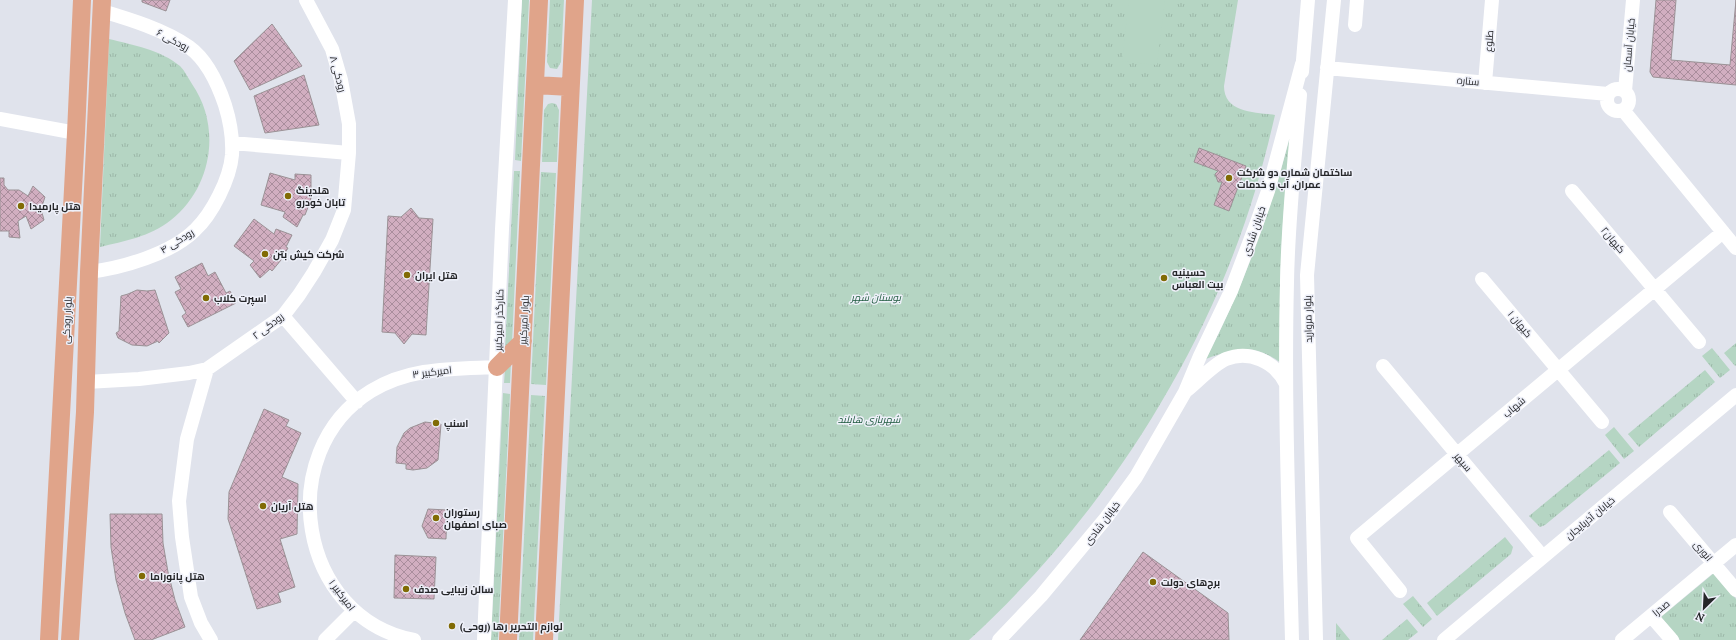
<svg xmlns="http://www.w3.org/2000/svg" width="1736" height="640" viewBox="0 0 1736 640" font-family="Lora,Cairo,serif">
  <defs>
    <pattern id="grass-tufts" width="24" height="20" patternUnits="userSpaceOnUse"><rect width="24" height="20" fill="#b5d5c3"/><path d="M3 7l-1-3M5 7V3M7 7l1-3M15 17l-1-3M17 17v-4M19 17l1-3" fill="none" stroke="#9cb7a8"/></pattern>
    <pattern id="building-cross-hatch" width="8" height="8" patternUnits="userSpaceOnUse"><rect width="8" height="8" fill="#d1aec0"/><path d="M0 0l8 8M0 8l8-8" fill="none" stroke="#a98d9c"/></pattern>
  </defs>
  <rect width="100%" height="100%" fill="#e0e3ec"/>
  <path fill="url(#grass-tufts)" d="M522,0h7l-8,161 -6,-1z
    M550,0h14l-3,62 -4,7 -7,-1 -3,-6z
    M592,0h646l-14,86c0,27 31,26 51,29 -11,48 -24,94 -42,140 -55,143 -150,281 -264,385h-411z
    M109,39c24,6 52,11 71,27 5,5 8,12 12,18 30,43 20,104 -21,136 -21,17 -47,21 -71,27z
    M552,103l4,1 3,6 -2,52h-15l2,-52 4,-6z
    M1293,124c-11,80 -15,159 -12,239 -28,-20 -44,-15 -75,-4 39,-76 67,-152 87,-235z
    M514,171h6l-8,172 -7,7z
    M541,172l15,1 -10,212 -15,-1z
    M1736,343v22l-1,1 -11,-13z
    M1712,348l18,22 -10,8 -18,-22z
    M511,362l-1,21h-6l1,-14z
    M1705,370l10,12 -76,65 -11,-13z
    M503,393l7,1 -12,246h-7z
    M531,395l14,1 -12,244h-14z
    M1614,427l20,24 -10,8 -19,-24z
    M1609,450l11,13 -75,62 -5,2 -11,-11z
    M1505,537l8,10 -2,7 -74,62 -10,-13z
    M1714,573l22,26v41h-56l-19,-23z
    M1413,596l19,23 -9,8 -20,-23z
    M1407,619l11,13 -10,8h-26z
    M1336,623l14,17h-14z"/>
  <path fill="#b5d5c3" d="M1129,0h36l-8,65 -35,-4z"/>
  <path fill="url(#building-cross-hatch)" stroke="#9b9296" d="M142,0h28l-4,11 -24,-9z
    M1656,0h20l-5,60 59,5 6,-65v85l-83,-8 -3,-5z
    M272,24l30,42 -52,24 -16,-29z
    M304,75l15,50 -54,8 -11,-37z
    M1199,148l47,18 -17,45 -15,-6 8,-23h-4l-3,-8 3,-3 -24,-9z
    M270,173l25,7v-6l16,1v13l2,1 -3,13 -5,13h-2l-6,12 -14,-10 2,-5 -24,-7z
    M0,178h4v7l4,5h11l9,6 5,-10 12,11 -4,12 3,11 -13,9 -5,-13 -8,5 2,17 -11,-1v-6h-9z
    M411,208l8,10 14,1 -7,116 -14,-1 -8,10 -9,-11 -13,-1 6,-116 13,1z
    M254,219l20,15 2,-5 16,6 -6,12 2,1 -7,12 -9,11 -2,-2 -10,9 -10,-13 4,-4 -20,-15z
    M202,263l6,13 7,-4 11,21 4,-2 6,12 -48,24 -6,-11 4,-3 -11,-21 6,-3 -6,-12z
    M137,290l10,1 8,-1 14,43 -10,10 -1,-2 -11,5 -15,-1 -14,-7 -2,-5 3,-2 2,-35 7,-2z
    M264,409l25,11 -3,6 15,7 -19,44 16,7 -1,50 -17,5 15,48 -17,6 3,9 -24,7 -29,-90 1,-27z
    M425,422l16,2 -3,36 -11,8 -14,2 -7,-1v-5l-10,-1 1,-16 7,-14 6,-5z
    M428,509l19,1 -1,29 -18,-1 -6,-12z
    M110,514h52l1,29 5,29 7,28 10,27 -34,13h-16l-10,-27 -9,-33 -5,-33z
    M1143,552l85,61 1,27h-149z
    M395,555l41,2 -2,42 -40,-1z"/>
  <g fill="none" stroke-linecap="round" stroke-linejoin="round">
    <path stroke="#fff" stroke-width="14" d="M1355,25l2,-25
      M1327,68l281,26
      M1302,72l6,-72
      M1485,83l7,-83
      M1607 100a11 11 0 1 1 22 0a11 11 0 1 1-22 0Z
      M1625,91l8,-91
      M1623,110l113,138
      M0,119l76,14
      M232,143l117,10
      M1572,191l127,151
      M89,272c33,-4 82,-18 106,-42 17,-16 35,-51 37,-75 1,-17 -2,-34 -7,-50 -7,-21 -18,-45 -36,-58 -24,-17 -60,-28 -87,-36
      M1482,279l120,143
      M283,316l74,86
      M1383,366l160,191
      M207,369l-20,70 -8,62 3,36 9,60 10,26 10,17
      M86,382l53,-3 50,-6 18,-4 76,-53 16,-21 15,-23 18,-32 12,-30 5,-57v-29l-8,-44 -9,-31 -26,-49
      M1187,390c10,-8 27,-26 39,-31 23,-9 49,2 60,25
      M1670,512l66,78
      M1400,591l-43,-53 366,-306
      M1651,616l21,24
      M325,640l29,-29
      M414,640c-116,-22 -142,-188 -43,-249 39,-24 82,-22 126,-24
      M484,640l18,-411 13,-229
      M999,640l42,-44 65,-78 30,-41 49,-85 15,-36 31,-65 25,-66 12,-34 34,-127
      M1292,640c-3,-119 -8,-238 -5,-358 1,-62 8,-125 13,-187
      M1316,640l-9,-365 27,-275
      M1444,640l292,-245
      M1622,640l114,-95"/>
    <path stroke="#e0a48a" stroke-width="18" d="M535,85l35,2
      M497,367l26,-26
      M49,640l27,-507 6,-133
      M70,640l15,-228 4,-140 13,-272
      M508,640l31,-640
      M544,640l31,-640"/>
  </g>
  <g fill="#816b05" stroke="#eef0f9" stroke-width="1.5">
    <circle cx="1229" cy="178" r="4"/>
    <circle cx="288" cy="196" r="4"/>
    <circle cx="21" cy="206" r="4"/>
    <circle cx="265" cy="254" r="4"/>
    <circle cx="407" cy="275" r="4"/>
    <circle cx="1164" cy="278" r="4"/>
    <circle cx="206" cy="298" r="4"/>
    <circle cx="436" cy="423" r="4"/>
    <circle cx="263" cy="506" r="4"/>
    <circle cx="436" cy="518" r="4"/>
    <circle cx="142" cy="576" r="4"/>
    <circle cx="1153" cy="582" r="4"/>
    <circle cx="406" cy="589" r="4"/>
    <circle cx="452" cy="626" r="4"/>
  </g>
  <g text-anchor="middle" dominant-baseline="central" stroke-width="3" stroke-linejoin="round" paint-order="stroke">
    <g font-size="10" fill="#252629" stroke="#eef0f9">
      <text transform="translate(173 40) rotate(28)">رودکی ۶</text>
      <text transform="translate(1489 41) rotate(-85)">طلوع</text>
      <text transform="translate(1629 45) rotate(-85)">خیابان آسمان</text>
      <text transform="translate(338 74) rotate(75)">رودکی ۸</text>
      <text transform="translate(1468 81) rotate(6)">ستاره</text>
      <text transform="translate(1254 231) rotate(-71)">خیابان شادی</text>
      <text transform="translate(1613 240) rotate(50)">کیهان۲</text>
      <text transform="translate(177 241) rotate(-32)">رودکی ۴</text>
      <text transform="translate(1308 319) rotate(-91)">بلوار مروارید</text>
      <text transform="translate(67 320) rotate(-87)">بلوار رودکی</text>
      <text transform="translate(499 320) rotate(-88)">کنارگذر امیرکبیر</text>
      <text transform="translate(524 320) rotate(-87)">بلوار امیرکبیر</text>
      <text transform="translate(1520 324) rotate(50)">کیهان ۱</text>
      <text transform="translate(268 326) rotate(-38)">رودکی ۲</text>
      <text transform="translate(432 372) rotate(-7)">امیرکبیر ۳</text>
      <text transform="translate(1514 407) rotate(-40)">شهاب</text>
      <text transform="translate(1463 462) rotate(50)">سپهر</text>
      <text transform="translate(1590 518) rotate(-40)">خیابان آذربایجان</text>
      <text transform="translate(1102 523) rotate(-53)">خیابان شادی</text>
      <text transform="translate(1703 551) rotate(50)">انوری</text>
      <text transform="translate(342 595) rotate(53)">امیرکبیر ۱</text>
      <text transform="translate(1661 608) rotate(-40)">صدرا</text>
    </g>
    <g font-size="10" font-weight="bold" fill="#252629" stroke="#eef0f9" text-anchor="start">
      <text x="1237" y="172">ساختمان شماره دو شرکت<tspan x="1237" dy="12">عمران، آب و خدمات</tspan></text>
      <text x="296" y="190">هلدینگ<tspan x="296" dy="12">تابان خودرو</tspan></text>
      <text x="29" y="206">هتل پارمیدا</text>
      <text x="273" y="254">شرکت کیش بتن</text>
      <text x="1172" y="272">حسینیه<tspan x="1172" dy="12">بیت العباس</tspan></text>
      <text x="415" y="275">هتل ایران</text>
      <text x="214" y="298">اسپرت کلاب</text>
      <text x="444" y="423">اسنپ</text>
      <text x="271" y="506">هتل آریان</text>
      <text x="444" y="512">رستوران<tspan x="444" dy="12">صبای اصفهان</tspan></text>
      <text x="150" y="576">هتل پانوراما</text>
      <text x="1161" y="582">برج‌های دولت</text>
      <text x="414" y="589">سالن زیبایی صدف</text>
      <text x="460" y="626">لوازم التحریر رها (روحی)</text>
    </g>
    <g font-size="10" font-style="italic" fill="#1f5a3f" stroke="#eef0f9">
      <text x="876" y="297">بوستان شهر</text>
      <text x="869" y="419">شهربازی هایلند</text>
    </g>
  </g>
  <g transform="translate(1704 608) rotate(204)" stroke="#eef0f9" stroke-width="3" paint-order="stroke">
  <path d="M0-3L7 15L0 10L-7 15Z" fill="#252629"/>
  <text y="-6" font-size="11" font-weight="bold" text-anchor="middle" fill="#252629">N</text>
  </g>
</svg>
